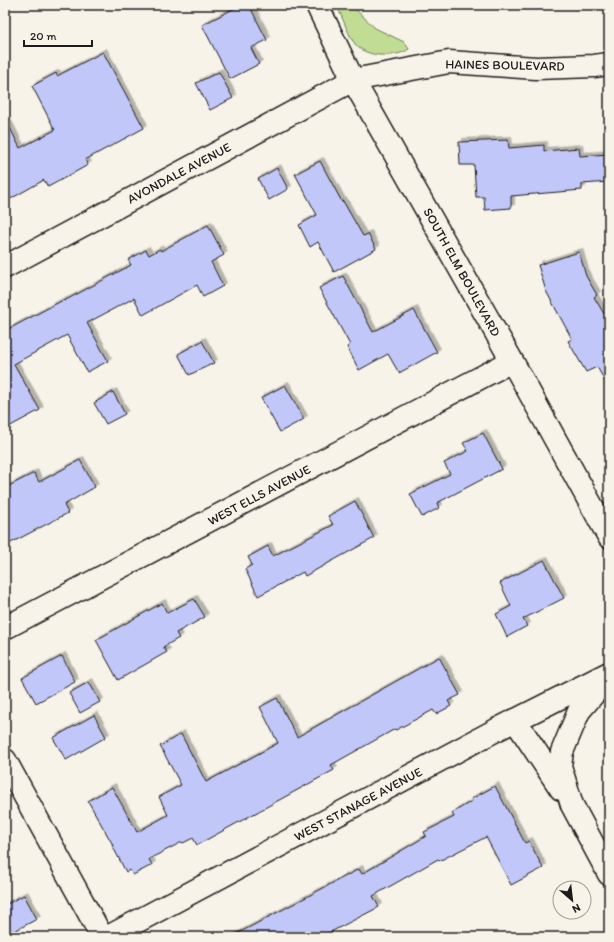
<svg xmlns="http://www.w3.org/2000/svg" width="614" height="942" viewBox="0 0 614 942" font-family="Itim,sans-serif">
  <defs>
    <filter id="shadow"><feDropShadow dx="3.5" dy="-3.5" stdDeviation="0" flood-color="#0004"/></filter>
  </defs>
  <rect width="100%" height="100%" fill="#f7f3e8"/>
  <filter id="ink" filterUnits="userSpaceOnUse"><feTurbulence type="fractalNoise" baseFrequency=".025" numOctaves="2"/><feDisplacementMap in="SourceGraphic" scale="8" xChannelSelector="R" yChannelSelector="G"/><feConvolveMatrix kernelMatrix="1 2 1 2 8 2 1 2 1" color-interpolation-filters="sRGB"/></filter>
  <g filter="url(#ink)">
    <path fill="#c1dc93" stroke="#6e7c58" d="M339,5h12l24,23 29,14 5,7c-13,9 -43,9 -54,-5 -5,-6 -13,-27 -17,-36z"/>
    <path fill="#c1c7f9" stroke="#1c1c1c" filter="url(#shadow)" d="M241,5h8l18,35 -16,8 8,16 -29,15 -28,-54z
      M103,52l41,76 -59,32 3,5 -40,22 -4,-7 -39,22v-84l15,30 35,-18 -23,-44 24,-13 1,3z
      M219,72l14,26 -23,12 -14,-27z
      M508,140l1,8 35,-3v6l35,-3 1,8 29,-2v28l-27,2v6l-71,6v12l-26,2 -1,-13h-8l-2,-32h-14l-1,-23z
      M320,161l22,41 1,-1 20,35 5,-2 8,15 -42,23 -16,-30 -8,5 -11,-22 18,-10 -22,-41z
      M277,168l11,21 -19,11 -11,-21z
      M208,225l16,30 -13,7 12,24 -20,11 -6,-12 -54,30 -9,-17 -47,25 21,38 -21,11 -20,-37 -53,29 26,46 -35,19v-98l58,-31 1,1 67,-36 -3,-5 18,-10 3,5 11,-6 1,2z
      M579,252l7,24 11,19 -3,2 15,25v66l-12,-21 -11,5 -18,-31 4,-2 -26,-48 -8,-26z
      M343,276l30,56 41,-22 23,42 -38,21 -11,-19 -29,16 -12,-23 3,-2 -31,-57z
      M202,341l12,22 -25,12 -11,-21z
      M285,385l19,34 -24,13 -19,-34z
      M113,392l12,22 -19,10 -12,-21z
      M483,433l19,36 -65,34 2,5 -17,9 -12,-23 40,-20 -6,-11 24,-12 -5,-8z
      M80,460l15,27 -31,18 4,8 -63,33v-58l29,-15 5,9z
      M355,501l19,37 -69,38 -2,-4 -45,24 -13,-27 7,-4 -4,-8 20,-11 5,10 60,-31 -5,-9z
      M544,560l20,38 -41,21 4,7 -20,11 -11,-23 15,-8 -11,-23z
      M194,599l11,18 -29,16 3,5 -16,9 4,5 -49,28 -22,-40 66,-37 5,10z
      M62,656l13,26 -39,21 -14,-25z
      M439,657l21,38 -12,6 3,5 -15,8 -3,-4 -37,20 -1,-1 -64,36 3,5 -137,75 -4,-7 -10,5 -1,-1 -33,17 3,6 -19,10 -3,-5 -4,2 -14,-27h1l-25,-44 24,-14 25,45 31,-17 -9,-18 22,-12 -21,-39 21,-12 25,48 72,-39 -18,-36 17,-9 20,39z
      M89,682l11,20 -20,11 -11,-20z
      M94,715l12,22 -40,23 -13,-22z
      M495,786l30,57 4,-2 14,27 -32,17 -25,-48 -47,24 -1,-2 -65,37 6,11 -58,30h-90l128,-68 3,5 64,-38 -2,-4 30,-15 -2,-4 20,-12 -1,-2z
      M24,895l13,24 -32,17v-31z"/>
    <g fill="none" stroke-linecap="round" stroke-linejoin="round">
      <defs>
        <path id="minor" d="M317,5l36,75 159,281 97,176
          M5,267l348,-187 96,-18 87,6 58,-2 15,-2
          M5,628l507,-267
          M609,679l-12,11 -18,21 -17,41 -2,14 12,39 37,69
          M515,720l46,69
          M5,760l97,177
          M108,937l390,-208 111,-56"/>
      </defs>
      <use href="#minor" stroke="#1c1c1c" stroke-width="25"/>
      <use href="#minor" stroke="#f7f3e8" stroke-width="22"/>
    </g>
  </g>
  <g text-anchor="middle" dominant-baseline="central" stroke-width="3" stroke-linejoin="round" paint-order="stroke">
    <g font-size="13" fill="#1c1c1c" stroke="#f7f3e8">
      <text transform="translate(505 65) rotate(1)">HAINES BOULEVARD</text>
      <text transform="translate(179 173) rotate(-28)">AVONDALE AVENUE</text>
      <text transform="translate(462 272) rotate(61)">SOUTH ELM BOULEVARD</text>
      <text transform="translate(259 495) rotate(-28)">WEST ELLS AVENUE</text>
      <text transform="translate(358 804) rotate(-28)">WEST STANAGE AVENUE</text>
    </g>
  </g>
  <rect width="614" height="942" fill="none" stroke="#f7f3e8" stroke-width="20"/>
  <rect x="10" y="10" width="594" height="922" fill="none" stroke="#1c1c1c" stroke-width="1.5" filter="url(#ink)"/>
  <g transform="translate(572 900) rotate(152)"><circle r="19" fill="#f7f3e8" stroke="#9f9d96"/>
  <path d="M0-3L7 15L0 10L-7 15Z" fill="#1c1c1c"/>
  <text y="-6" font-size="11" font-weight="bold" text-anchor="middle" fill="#1c1c1c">N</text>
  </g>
  <path d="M24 40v6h68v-6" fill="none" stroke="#1c1c1c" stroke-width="2"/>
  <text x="30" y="40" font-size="12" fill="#1c1c1c" stroke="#f7f3e8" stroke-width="3" paint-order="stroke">20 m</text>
</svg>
